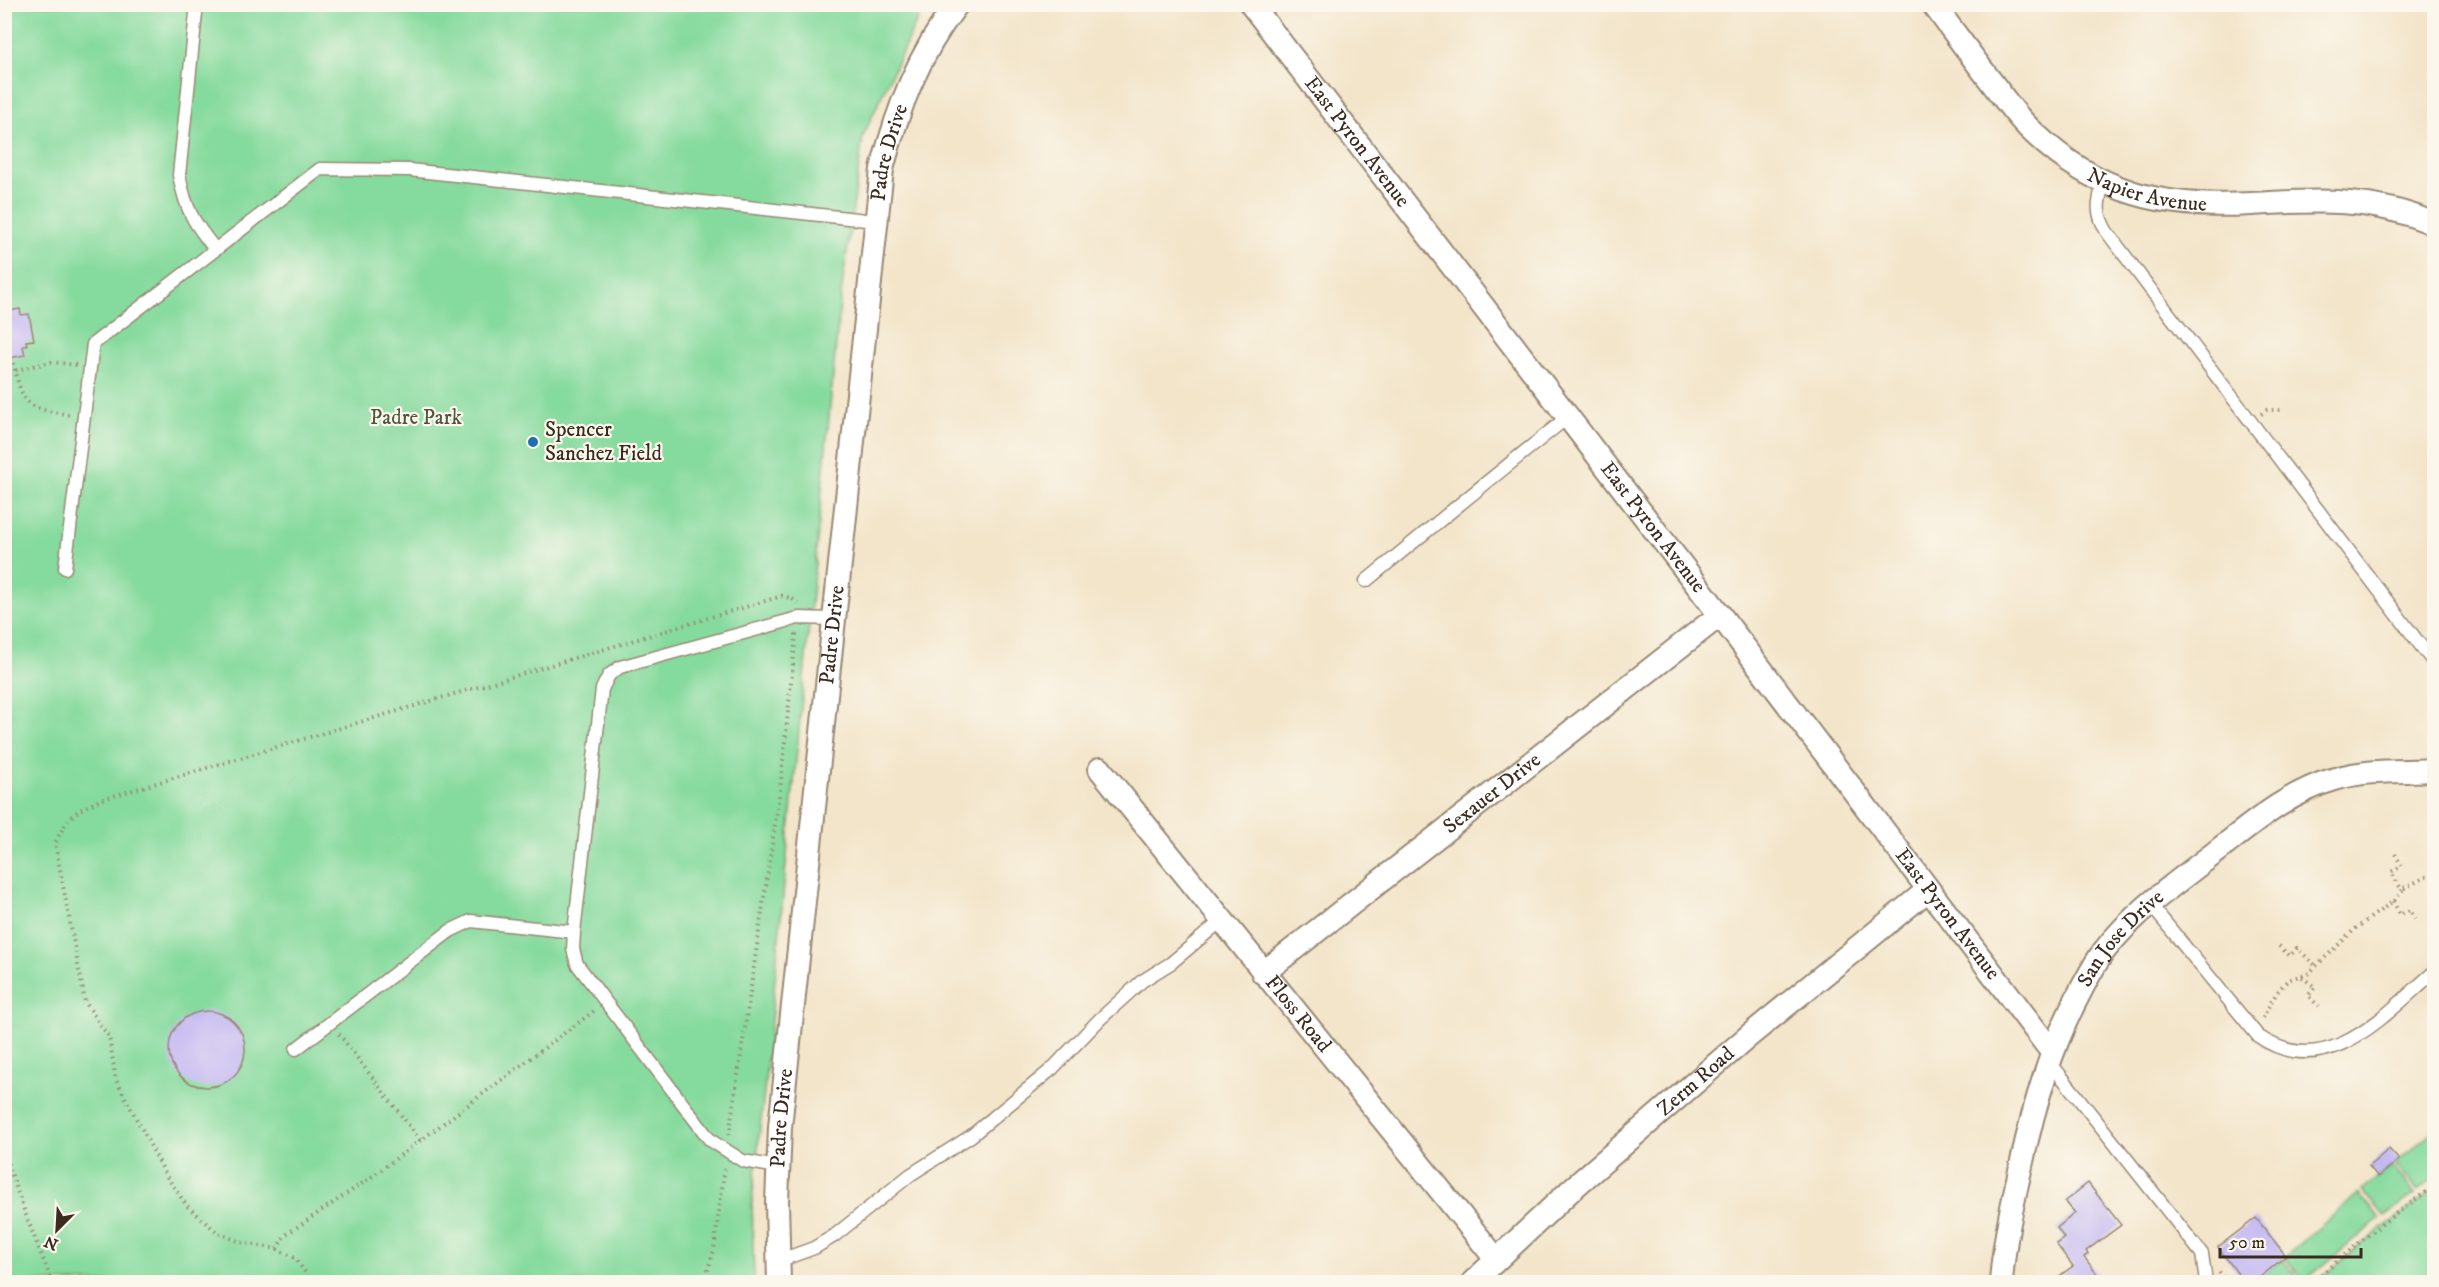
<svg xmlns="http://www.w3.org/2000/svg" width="2439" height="1287" viewBox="0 0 2439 1287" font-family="'IM FELL DW Pica',serif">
  <rect width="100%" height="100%" fill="#fbf7ec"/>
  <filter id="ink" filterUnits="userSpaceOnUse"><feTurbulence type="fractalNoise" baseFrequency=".0167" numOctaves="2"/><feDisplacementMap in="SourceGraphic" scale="12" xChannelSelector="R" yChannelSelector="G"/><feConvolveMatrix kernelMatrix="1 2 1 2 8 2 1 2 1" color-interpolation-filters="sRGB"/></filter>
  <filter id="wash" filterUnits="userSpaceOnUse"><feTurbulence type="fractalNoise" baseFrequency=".008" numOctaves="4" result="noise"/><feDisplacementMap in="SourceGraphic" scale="24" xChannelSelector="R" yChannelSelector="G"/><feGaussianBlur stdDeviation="1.35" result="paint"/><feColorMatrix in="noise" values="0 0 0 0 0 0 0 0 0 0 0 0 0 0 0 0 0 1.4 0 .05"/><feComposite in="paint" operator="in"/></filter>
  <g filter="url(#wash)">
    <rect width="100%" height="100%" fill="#f3e5ca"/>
    <path fill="#85da9d" stroke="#60825e" stroke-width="1.5" d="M5,5h919l-61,131 -23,166 -75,781 -13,119 2,80h-749z
      M2434,1130v48l-14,12h-3l-22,-27z
      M2392,1166l23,28 -31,22 -22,-25z
      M2434,1190v92h-118l44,-37z
      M2358,1194l22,25 -76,62 -19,-24z
      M2282,1259l19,23h-36l-5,-5z"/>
    <g id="blocks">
      <path fill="#c3b7f3" d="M20,309l1,6 8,-1 5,26 -8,1 1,4 -4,1 2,9 -21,4v-47z
        M169 1049a38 38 0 1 1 76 0a38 38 0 1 1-76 0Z
        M2389,1149l10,11 -21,17 -9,-11z
        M2088,1183l33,42 -35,26 2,3 -4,3 19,25h-52l22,-16 -17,-22 8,-6 -7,-10 18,-15 -10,-12z
        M2256,1218l30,38 -32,26h-17l1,-8 -20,-27z"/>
    </g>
  </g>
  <g filter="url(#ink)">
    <use href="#blocks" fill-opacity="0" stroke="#978874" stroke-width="1.5"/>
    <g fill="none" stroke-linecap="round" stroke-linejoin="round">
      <defs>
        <path id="service" d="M197,4l-18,171c7,35 14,47 36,74
          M2103,182c-5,22 -8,30 4,50l327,431
          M65,568l28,-224 227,-175 89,1 466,51
          M1366,581c67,-55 134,-110 202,-164
          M2150,904l108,132c69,48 127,-22 176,-64
          M296,1049l154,-118 21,-10 103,11
          M2049,1061l153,193 4,28
          M778,1167l-35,-6 -33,-21 -133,-176 -4,-15 1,-17 28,-243 7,-14 11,-8 178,-49 35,1
          M778,1261l36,-13 20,-12 76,-61 61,-39 81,-67 48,-50 42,-38 29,-18 50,-42"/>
        <g id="minor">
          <path id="s1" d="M1251,4l469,611 332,437"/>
          <path id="s2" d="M1933,4c20,27 40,54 60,80 13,17 25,35 41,49 64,61 132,76 217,71 65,-4 123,-7 183,20"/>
          <path id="s3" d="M1100,769l396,490"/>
          <path id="s4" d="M1263,973l457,-358"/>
          <path id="s5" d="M779,1282l-2,-80 3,-75 102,-958c16,-61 36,-114 75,-165"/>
          <path id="s6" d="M1473,1282l99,-93 178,-154 178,-145"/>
          <path id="s7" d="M2001,1282c3,-40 11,-76 20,-116 13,-61 30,-120 60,-176 7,-13 14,-27 23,-39 30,-39 73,-69 112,-99 37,-29 73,-60 119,-73 33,-10 66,-7 99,-9"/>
        </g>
      </defs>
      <use href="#service" stroke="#978874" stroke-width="15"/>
      <use href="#minor" stroke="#978874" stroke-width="26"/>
      <path stroke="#978874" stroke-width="4" stroke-dasharray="1.5 4.5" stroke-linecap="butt" d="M12,357c11,47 10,51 59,58
        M4,373l47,-11 26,3
        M2261,414l6,-4h16
        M2395,854l7,12 -11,6 9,15 4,1 30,-15
        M2393,901l7,14 10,-5 5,9
        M2279,946l11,10 7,-8 18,17
        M2302,977l13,10 -7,9 11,10
        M2263,1018c4,-10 17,-33 26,-38 6,-4 13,-3 20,-7l46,-44 40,-29 9,-12
        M339,1034l81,106
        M729,1135l51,-345 16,-156
        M4,1152l18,53 30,77
        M277,1249l7,-13 86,-58 224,-167
        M2219,1272l10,10
        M312,1282l-17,-24 -18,-9 -37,-7 -22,-9 -31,-27 -20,-29 -51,-97 -7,-43 -24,-35 -30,-159c15,-29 18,-31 48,-44l679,-203 9,2 7,5
        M704,1282l10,-32 11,-84
        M2312,1282l71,-59 51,-37"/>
      <use href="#service" stroke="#fff" stroke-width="12"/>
      <use href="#minor" stroke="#fff" stroke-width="22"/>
    </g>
  </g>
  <circle fill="#1f6fb2" stroke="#fbf7ec" stroke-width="2" cx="533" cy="442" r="6"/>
  <g text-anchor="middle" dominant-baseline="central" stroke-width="4.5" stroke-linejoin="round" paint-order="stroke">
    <g font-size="21" fill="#3b2a1e" stroke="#fbf7ec">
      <text stroke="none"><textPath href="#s1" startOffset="174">East Pyron Avenue</textPath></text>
      <text stroke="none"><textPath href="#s5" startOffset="1136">Padre Drive</textPath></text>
      <text stroke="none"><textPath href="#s2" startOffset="294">Napier Avenue</textPath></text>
      <text stroke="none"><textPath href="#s1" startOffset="660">East Pyron Avenue</textPath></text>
      <text stroke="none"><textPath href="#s5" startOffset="650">Padre Drive</textPath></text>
      <text stroke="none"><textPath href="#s4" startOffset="291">Sexauer Drive</textPath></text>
      <text stroke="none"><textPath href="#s1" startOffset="1146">East Pyron Avenue</textPath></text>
      <text stroke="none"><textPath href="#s7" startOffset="370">San Jose Drive</textPath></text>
      <text stroke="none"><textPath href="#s3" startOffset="315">Floss Road</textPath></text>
      <text stroke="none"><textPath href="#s6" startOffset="300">Zerm Road</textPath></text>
      <text stroke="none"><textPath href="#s5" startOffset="164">Padre Drive</textPath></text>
    </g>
    <g font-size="21" fill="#4e563e" stroke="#fbf7ec">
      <text x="416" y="418">Padre Park</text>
    </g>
    <g font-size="21" fill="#3b2a1e" stroke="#fbf7ec" text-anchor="start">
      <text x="545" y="430">Spencer<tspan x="545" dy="24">Sanchez Field</tspan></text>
    </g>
  </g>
  <rect width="2439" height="1287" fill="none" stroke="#fbf7ec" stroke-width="24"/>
  <g transform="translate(57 1230) rotate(204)" stroke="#fbf7ec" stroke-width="4.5" paint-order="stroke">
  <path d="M0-4.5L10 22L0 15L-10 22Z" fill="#3b2a1e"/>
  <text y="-9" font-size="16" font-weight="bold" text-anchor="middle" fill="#3b2a1e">N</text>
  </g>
  <path d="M2220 1248v9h141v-9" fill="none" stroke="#3b2a1e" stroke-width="3"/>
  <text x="2229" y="1248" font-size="18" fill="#3b2a1e" stroke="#fbf7ec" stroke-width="4.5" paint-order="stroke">50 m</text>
</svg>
